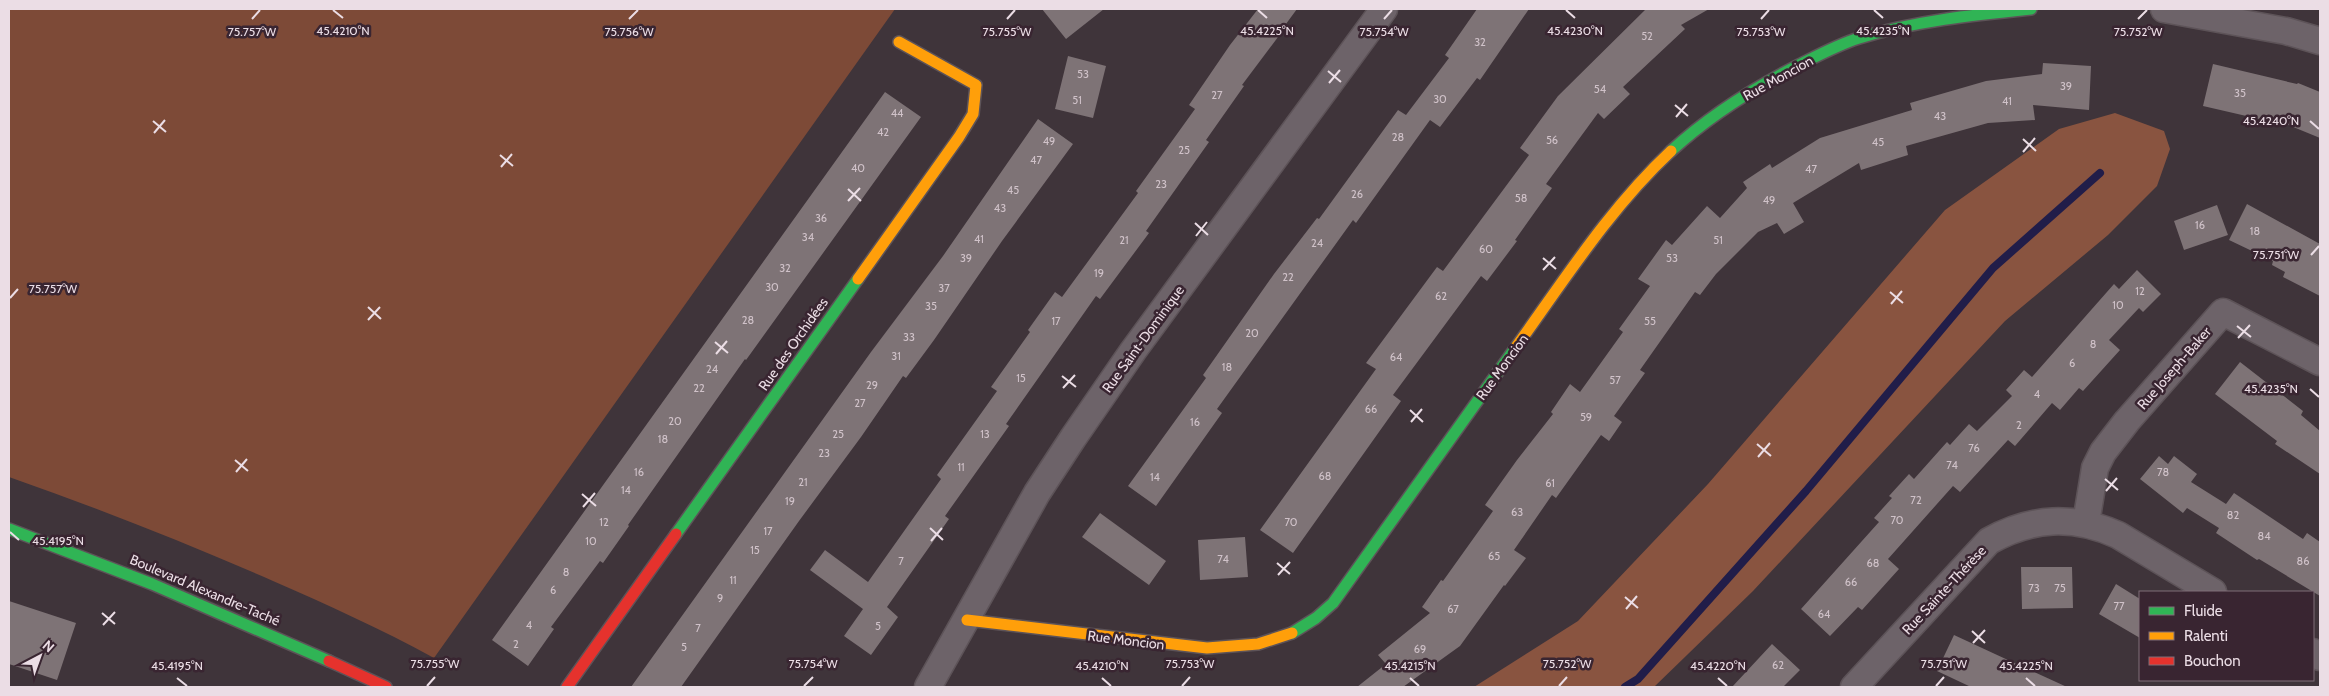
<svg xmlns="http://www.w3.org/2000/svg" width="2329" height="696" viewBox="0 0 2329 696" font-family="Cabin,sans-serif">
  <rect width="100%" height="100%" fill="#3f343a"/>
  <path fill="#7d4a37" d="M9,9h886l-461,649c-53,-29 -106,-53 -161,-77 -87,-38 -175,-73 -264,-104z"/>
  <path fill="#895440" d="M2115,113l49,18 6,18 -13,37 -49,49 -103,86 -252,270 -99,96h-180l104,-66 130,-137 237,-274 114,-81z"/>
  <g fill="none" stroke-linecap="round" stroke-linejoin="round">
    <path stroke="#211d49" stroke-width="8" d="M1625,687l13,-8 168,-188 187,-223 107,-95"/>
  </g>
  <path fill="#7e7376" d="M1042,9h62l-38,30z
    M1258,9h39l-14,19 1,1 -42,56 2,1 -38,54 3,2 -63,89 3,2 -49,66 -4,-3 -90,128 3,2 -64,90 4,3 -62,88 11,10 -27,38 -27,-19 19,-27 -53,-39 15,-20 43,32 73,-103 -4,-4 60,-84 -6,-4 39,-55 -2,-2 27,-38 7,5 76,-104 -2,-2 59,-82 -6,-4 41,-60z
    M1477,9h52l-49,71 -3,-2 -37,49 -10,-7 -74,103 -3,-3 -136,189 5,4 -66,93 -28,-20 78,-108 -3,-3 71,-101 43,-56 2,1 79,-109 8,5 43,-57 -4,-3z
    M1646,9h63l-28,16 4,4 -62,58 7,7 -26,25 -6,-6 -52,71 6,4 -37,52 2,1 -30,40 -6,-5 -88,119 8,6 -108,152 -33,-23 116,-161 -10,-6 71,-96 6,4 86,-116 -9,-7 38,-52z
    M1068,56l38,10 -13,52 -38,-9z
    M2043,63l48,3 -2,44 -56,-5 2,15 -47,3 -82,23 2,9 -47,15 -2,-7 -66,40 11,19 -20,12 -7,-11 -19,9 -42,42 -16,21 -5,-3 -55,78 5,3 -31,43 8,6 -13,19 -8,-6 -45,63 -4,-3 -38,55 12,8 -21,28 -1,-1 -44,61 -57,41h-46l29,-23 -8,-9 52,-42 -8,-6 19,-27 2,1 50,-70 -8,-6 32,-45 36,-46 -2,-2 19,-28 10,8 43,-60 -4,-3 31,-43 -12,-7 28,-39 6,5 35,-39 13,12 27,-30 -4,-6 27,-18 2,4 48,-30 92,-28 -2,-7 76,-22 56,-7z
    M2213,64l84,20 1,-1 22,9v46l-51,-21 -1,4 -65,-15z
    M885,92l36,25 -175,243 -1,-1 -117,166 1,1 -26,37 -3,-2 -49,66 3,2 -26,37 -36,-26z
    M1038,119l35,25 -71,97 -68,99 -28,38 -3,-2 -42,61 -62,84 -118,166h-50l240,-335 72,-96z
    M2247,204l73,40v52l-37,-19 2,-5 -13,-7 1,-4 -44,-21z
    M2217,205l11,30 -44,15 -10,-29z
    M2137,270l24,24 -18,18 -4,-4 -30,32 11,10 -37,41 -4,-3 -19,22 -8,-7 -37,43 -7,-6 -48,52 -7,-6 -65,73 11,10 -37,41 -4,-3 -28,29 -29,-27 78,-87 -5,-4 18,-20 -3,-2 20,-22 5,5 33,-37 3,3 19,-21 8,7 35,-35 -6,-6 18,-20 8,7 82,-93 5,5z
    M2240,362l63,49 -2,4 19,16v43l-45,-30 2,-3 -62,-47z
    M2159,456l9,8 6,-8 23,18 -6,8 35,22 8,-11 69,46 4,-6 13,9v54l-61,-37 -2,1 -41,-27 3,-5 -32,-20 -4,5 -43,-34z
    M1100,513l66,48 -17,24 -67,-48z
    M1245,537l3,40 -48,3 -2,-40z
    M2021,567h51l1,41 -51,1z
    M2116,584l24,15v39l-41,-24z
    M9,601l67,22 -19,57 -48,-16z
    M1954,635l41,19 72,33h-96l-34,-16z
    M1772,644l28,26 -17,17h-51z"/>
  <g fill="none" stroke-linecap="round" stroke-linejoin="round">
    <defs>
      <path id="street" d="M2164,9l122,22 34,10
        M2086,523l9,-55 8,-16 24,-31 96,-109 97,50
        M2313,652l7,5
        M928,687l109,-194 36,-55 60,-87 251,-342
        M1854,687l135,-146c43,-24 84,-26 129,-6l95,57"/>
      <path id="fast" d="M1671,151c38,-35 81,-62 126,-85 20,-10 40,-21 62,-28 56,-17 114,-23 172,-29
        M9,529l143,55 177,77
        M676,534l182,-255
        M1292,633l24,-15 17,-15 183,-256"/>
      <path id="slow" d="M858,279l101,-142 14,-23 3,-29 -77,-43
        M1516,347c49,-68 94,-139 155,-196
        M967,620l240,28 51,-4 34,-11"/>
      <path id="jam" d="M329,661l57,26
        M567,687l109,-153"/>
    </defs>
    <use href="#street" stroke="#5d5358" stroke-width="29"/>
    <use href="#fast" stroke="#5d5358" stroke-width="14"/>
    <use href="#slow" stroke="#5d5358" stroke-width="14"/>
    <use href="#jam" stroke="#5d5358" stroke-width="14"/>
    <use href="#street" stroke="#6d6369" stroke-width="26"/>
    <use href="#fast" stroke="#30b455" stroke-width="11"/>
    <use href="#slow" stroke="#ff9f0a" stroke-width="11"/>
    <use href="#jam" stroke="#e5322d" stroke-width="11"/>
  </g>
  <path fill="none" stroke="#ebdde5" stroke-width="2" d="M333,10l10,8M1258,10l9,8M1566,10l9,8M1874,10l9,8M252,19l8,-9M629,19l9,-9M1007,19l8,-9M1384,19l8,-9M1761,19l8,-9M2138,19l9,-9M1328,71l13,11M1329,83l11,-13M1675,105l13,11M1676,117l11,-13M153,121l13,11M2310,121l9,8M154,133l11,-13M2023,139l13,12M2023,152l12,-14M500,155l13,11M501,167l11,-13M848,189l13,12M848,201l12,-13M1195,223l13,12M1196,236l11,-14M2311,255l8,-9M1543,258l13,11M1543,270l12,-13M1890,292l13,11M10,298l8,-9M1891,304l11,-13M368,307l13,12M368,320l12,-13M2237,326l14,11M2238,338l12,-13M715,342l13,11M716,354l11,-13M1062,376l14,11M1063,388l12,-13M2310,389l9,8M1410,410l13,12M1411,422l11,-13M1757,444l14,12M1758,457l12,-14M235,460l13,11M236,472l11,-13M2105,479l13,11M2106,491l11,-13M582,494l14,12M583,507l12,-14M930,528l13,12M10,532l9,8M931,541l11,-13M1277,563l13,11M1278,575l12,-13M1625,597l13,11M1626,609l11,-13M102,613l13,11M103,625l12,-13M1972,631l13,12M1973,643l12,-13M177,678l10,8M1102,678l9,8M1410,678l9,8M1718,678l9,8M2026,678l9,8M427,686l8,-9M804,686l9,-9M1182,686l8,-9M1559,686l8,-9M1936,686l8,-9"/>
  <g text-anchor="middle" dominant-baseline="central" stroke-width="5" stroke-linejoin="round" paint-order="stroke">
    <g font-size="11" fill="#d0c2c9">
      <text x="1647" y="36">52</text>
      <text x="1480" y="42">32</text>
      <text x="1083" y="74">53</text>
      <text x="2066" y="86">39</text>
      <text x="1600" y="89">54</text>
      <text x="2240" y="93">35</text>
      <text x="1217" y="95">27</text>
      <text x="1440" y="99">30</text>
      <text x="1077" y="100">51</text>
      <text x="2007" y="101">41</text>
      <text x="897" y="113">44</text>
      <text x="1940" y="116">43</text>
      <text x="883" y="132">42</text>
      <text x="1398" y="137">28</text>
      <text x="1552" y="140">56</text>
      <text x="1049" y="141">49</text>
      <text x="1878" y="142">45</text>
      <text x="1184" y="150">25</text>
      <text x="1036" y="160">47</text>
      <text x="858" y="168">40</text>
      <text x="1811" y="169">47</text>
      <text x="1161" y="184">23</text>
      <text x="1013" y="190">45</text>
      <text x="1357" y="194">26</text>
      <text x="1521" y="198">58</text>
      <text x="1769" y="200">49</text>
      <text x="1000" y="208">43</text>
      <text x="821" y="218">36</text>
      <text x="2200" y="225">16</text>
      <text x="2255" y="231">18</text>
      <text x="808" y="237">34</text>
      <text x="979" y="239">41</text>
      <text x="1124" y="240">21</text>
      <text x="1718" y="240">51</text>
      <text x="1317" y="243">24</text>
      <text x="1486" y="249">60</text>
      <text x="966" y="258">39</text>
      <text x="1672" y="258">53</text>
      <text x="785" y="268">32</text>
      <text x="1099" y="273">19</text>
      <text x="1288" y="277">22</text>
      <text x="772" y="287">30</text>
      <text x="944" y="288">37</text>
      <text x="2140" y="291">12</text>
      <text x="1441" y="296">62</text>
      <text x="2118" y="305">10</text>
      <text x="931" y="306">35</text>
      <text x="748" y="320">28</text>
      <text x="1056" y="321">17</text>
      <text x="1650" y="321">55</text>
      <text x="1252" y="333">20</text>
      <text x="909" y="337">33</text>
      <text x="2093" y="344">8</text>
      <text x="896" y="356">31</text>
      <text x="1396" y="357">64</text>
      <text x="2072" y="363">6</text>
      <text x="1227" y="367">18</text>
      <text x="712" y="369">24</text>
      <text x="1021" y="378">15</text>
      <text x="1615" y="380">57</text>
      <text x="872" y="385">29</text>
      <text x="699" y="388">22</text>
      <text x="2037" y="394">4</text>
      <text x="860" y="403">27</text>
      <text x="1371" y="409">66</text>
      <text x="1586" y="417">59</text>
      <text x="675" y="421">20</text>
      <text x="1195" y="422">16</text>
      <text x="2019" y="425">2</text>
      <text x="838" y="434">25</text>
      <text x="985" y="434">13</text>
      <text x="663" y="439">18</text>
      <text x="1974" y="448">76</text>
      <text x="824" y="453">23</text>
      <text x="1952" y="465">74</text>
      <text x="961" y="467">11</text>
      <text x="639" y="472">16</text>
      <text x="2163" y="472">78</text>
      <text x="1325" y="476">68</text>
      <text x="1155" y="477">14</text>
      <text x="803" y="482">21</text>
      <text x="1550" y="483">61</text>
      <text x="626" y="490">14</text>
      <text x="1916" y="500">72</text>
      <text x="790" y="501">19</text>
      <text x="1517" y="512">63</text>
      <text x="2233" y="515">82</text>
      <text x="1897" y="520">70</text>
      <text x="604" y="522">12</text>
      <text x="1291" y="522">70</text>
      <text x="768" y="531">17</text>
      <text x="2264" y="536">84</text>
      <text x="591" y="541">10</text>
      <text x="755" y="550">15</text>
      <text x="1494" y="556">65</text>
      <text x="1223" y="559">74</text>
      <text x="901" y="561">7</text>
      <text x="2303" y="561">86</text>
      <text x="1873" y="563">68</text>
      <text x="566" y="572">8</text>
      <text x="733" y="580">11</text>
      <text x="1851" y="582">66</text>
      <text x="2034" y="588">73</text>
      <text x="2060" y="588">75</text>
      <text x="553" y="590">6</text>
      <text x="720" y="598">9</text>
      <text x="2119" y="606">77</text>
      <text x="1453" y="609">67</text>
      <text x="1824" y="614">64</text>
      <text x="529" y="625">4</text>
      <text x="878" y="626">5</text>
      <text x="698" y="628">7</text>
      <text x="516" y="644">2</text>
      <text x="684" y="647">5</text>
      <text x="1420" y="649">69</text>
      <text x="1778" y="665">62</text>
    </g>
    <g font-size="14" fill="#ebdde5" stroke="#392531">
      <text transform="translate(1778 78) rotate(-29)">Rue Moncion</text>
      <text transform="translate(1143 339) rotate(-54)">Rue Saint-Dominique</text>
      <text transform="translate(793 344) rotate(-55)">Rue des Orchidées</text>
      <text transform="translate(1502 367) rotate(-54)">Rue Moncion</text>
      <text transform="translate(2174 368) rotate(-49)">Rue Joseph-Baker</text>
      <text transform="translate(205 590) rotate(23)">Boulevard Alexandre-Taché</text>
      <text transform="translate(1944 590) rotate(-47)">Rue Sainte-Thérèse</text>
      <text transform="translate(1126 640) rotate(7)">Rue Moncion</text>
    </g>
  </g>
  <g font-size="12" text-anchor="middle" fill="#ebdde5" stroke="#392531" stroke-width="5" stroke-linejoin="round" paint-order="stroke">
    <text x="343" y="35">45.4210°N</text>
    <text x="1267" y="35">45.4225°N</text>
    <text x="1575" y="35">45.4230°N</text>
    <text x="1883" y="35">45.4235°N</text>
    <text x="252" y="36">75.757°W</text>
    <text x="629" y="36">75.756°W</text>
    <text x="1761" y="36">75.753°W</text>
    <text x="2138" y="36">75.752°W</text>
    <text x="1007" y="36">75.755°W</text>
    <text x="1384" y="36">75.754°W</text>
    <text x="2271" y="125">45.4240°N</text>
    <text x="2276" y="259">75.751°W</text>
    <text x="53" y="293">75.757°W</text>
    <text x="2271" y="393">45.4235°N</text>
    <text x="58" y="545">45.4195°N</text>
    <text x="435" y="668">75.755°W</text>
    <text x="813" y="668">75.754°W</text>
    <text x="1190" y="668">75.753°W</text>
    <text x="1567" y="668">75.752°W</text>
    <text x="1944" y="668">75.751°W</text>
    <text x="177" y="670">45.4195°N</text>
    <text x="1102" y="670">45.4210°N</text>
    <text x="1410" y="670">45.4215°N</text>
    <text x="1718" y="670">45.4220°N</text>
    <text x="2026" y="670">45.4225°N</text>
  </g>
  <rect width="2329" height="696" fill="none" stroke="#ebdde5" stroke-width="20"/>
  <rect x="2139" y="591" width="175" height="90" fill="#392531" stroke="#806f79"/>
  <rect x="2149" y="607" width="25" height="8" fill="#30b455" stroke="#806f79"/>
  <text x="2184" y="616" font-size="15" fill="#ebdde5">Fluide</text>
  <rect x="2149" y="632" width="25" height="8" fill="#ff9f0a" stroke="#806f79"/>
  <text x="2184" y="641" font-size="15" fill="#ebdde5">Ralenti</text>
  <rect x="2149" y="657" width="25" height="8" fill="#e5322d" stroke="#806f79"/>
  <text x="2184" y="666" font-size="15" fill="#ebdde5">Bouchon</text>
  <g transform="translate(40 656) rotate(41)" stroke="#392531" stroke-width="4" paint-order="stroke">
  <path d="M0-4L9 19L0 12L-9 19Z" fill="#ebdde5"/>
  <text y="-8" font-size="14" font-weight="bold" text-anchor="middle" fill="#ebdde5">N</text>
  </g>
</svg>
